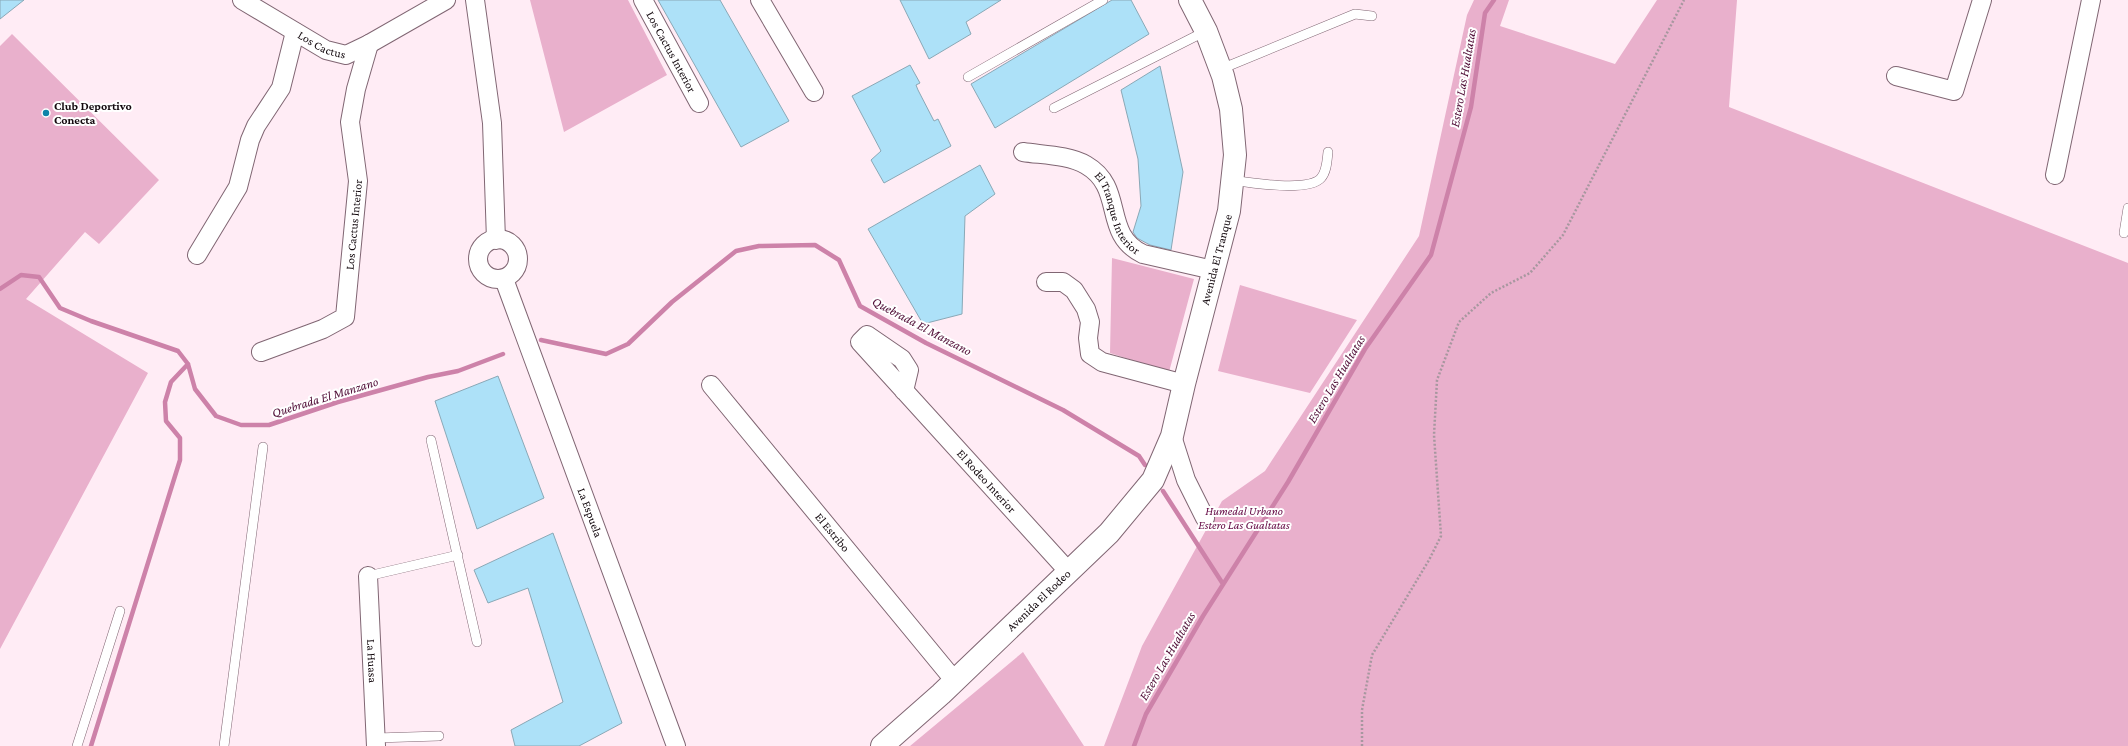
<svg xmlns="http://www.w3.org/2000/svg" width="2128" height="746" viewBox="0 0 2128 746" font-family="'Crimson Pro',serif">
  <rect width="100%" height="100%" fill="#ffecf5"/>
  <path fill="#e9b0cc" d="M530,0h98l39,75 -103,57z
    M1474,0h35l-9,26 115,38 42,-64h80l-8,107 399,156v483h-1024l38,-100 80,-145 43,-30 154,-235 48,-221z
    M12,34l147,146 -60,64 -14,-12 -59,67 122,74 -148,276v-603z
    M1112,258l82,21 -25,93 -59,-19z
    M1240,285l117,35 -47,73 -92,-22z
    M1023,652l61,94h-174z"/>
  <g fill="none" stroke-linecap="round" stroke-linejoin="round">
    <path stroke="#cd82a9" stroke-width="4.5" d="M0,289l21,-14 18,2 21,31 31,13 87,30 10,13 7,25 21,27 25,9h28l69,-23 90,-25 30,-6 45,-17
      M541,340l65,14 22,-10 44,-42 64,-51 23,-5 56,-1 24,15 21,46 66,37 137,67 76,46 6,9
      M1163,491l60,93
      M91,746l89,-286v-22l-14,-17 -1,-19 6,-20 17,-18
      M1134,746l12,-32 57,-98 85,-134 77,-133 66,-94 40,-148 14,-94 9,-13"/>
  </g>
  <path fill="#ade1f8" stroke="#8aa8b6" d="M0,0h24l-24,19z
    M658,0h62l69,121 -48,26z
    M900,0h101l-35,22 5,12 -42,25z
    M1112,0h19l18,34 -154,94 -24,-44z
    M910,65l10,18 -4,2 2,5 16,31 4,-2 13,27 -67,37 -13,-23 10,-9 -29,-55z
    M1160,66l23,106 -12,78 -21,-5 -13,-7 -4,-6 8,-26 -3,-47 -17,-69z
    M980,165l15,29 -30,22 -3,98 -39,10 -55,-95z
    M498,376l46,122 -67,31 -42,-128z
    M553,533l69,190 -43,23h-64l-4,-16 52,-28 -35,-114 -40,15 -14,-33z"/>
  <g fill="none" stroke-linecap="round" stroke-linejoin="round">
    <defs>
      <path id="service" d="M1221,69l134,-55 17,2
        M968,77l135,-77
        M1054,108l152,-77
        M1233,180c18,3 76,12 88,-2 6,-7 6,-18 7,-26
        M2124,233l4,-25
        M431,440l46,202
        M368,576l90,-21
        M376,738l63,-2
        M77,746l43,-135
        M224,746l39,-299"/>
      <g id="minor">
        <path id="s1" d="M242,0l84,50 20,5 23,-11 77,-44"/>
        <path d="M475,0l17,123 4,117"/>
        <path id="s2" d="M643,0l56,103"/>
        <path d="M760,0l54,92"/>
        <path d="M1896,76l58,15 28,-91"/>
        <path id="s3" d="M1023,152c20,3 46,3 63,13 40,23 15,69 57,89l70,16"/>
        <path d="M2055,175l36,-175"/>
        <circle cx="498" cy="259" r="20"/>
        <path d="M197,255l41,-68 12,-47 6,-14 25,-38 14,-56"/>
        <path id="s4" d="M504,279l172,467"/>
        <path d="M1046,282h17l11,8 12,19 4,13 -2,16 2,16 12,8 82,22"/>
        <path id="s5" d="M261,352l62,-23 22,-12 13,-136 -8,-59 6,-33 13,-45"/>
        <path id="s6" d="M711,385l243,295"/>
        <path id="s7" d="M904,391l5,-21 -7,-11 -35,-24 -7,7 209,230"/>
        <path d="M1172,436l14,44 19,38"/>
        <path id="s8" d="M368,576l8,170"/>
      </g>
      <g id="tertiary">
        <path id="s9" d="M882,746l59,-52 168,-161 44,-53 19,-44 12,-52 45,-173 6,-56 -4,-46 -8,-33 -17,-45 -16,-31"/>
      </g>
    </defs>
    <use href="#service" stroke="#806673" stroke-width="10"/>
    <use href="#minor" stroke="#806673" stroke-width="20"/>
    <use href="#tertiary" stroke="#806673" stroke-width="24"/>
    <path stroke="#a7979f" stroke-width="2.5" stroke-dasharray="2 2" stroke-linecap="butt" d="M1362,746v-36l10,-55 57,-95 12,-24 -7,-101 3,-55 22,-58 32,-29 39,-20 33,-38 121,-235"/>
    <use href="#service" stroke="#fff" stroke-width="9"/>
    <use href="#minor" stroke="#fff" stroke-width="18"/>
    <use href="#tertiary" stroke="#fff" stroke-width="22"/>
  </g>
  <circle fill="#0e84a9" stroke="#fff" stroke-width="1.5" cx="46" cy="113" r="4"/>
  <g text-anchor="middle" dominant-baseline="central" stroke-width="4" stroke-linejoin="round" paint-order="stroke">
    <g font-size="12" fill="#13090e" stroke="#fff">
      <text stroke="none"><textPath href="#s1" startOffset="92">Los Cactus</textPath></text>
      <text stroke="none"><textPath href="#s2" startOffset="59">Los Cactus Interior</textPath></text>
      <text stroke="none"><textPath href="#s3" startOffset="124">El Tranque Interior</textPath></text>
      <text stroke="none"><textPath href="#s5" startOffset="184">Los Cactus Interior</textPath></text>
      <text stroke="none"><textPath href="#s9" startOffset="610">Avenida El Tranque</textPath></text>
      <text stroke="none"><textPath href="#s7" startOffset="275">El Rodeo Interior</textPath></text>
      <text stroke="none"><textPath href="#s4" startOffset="249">La Espuela</textPath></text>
      <text stroke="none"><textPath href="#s6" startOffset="191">El Estribo</textPath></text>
      <text stroke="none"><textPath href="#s9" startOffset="214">Avenida El Rodeo</textPath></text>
      <text stroke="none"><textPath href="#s8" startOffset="85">La Huasa</textPath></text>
    </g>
    <g font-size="12" font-weight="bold" fill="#13090e" stroke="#fff" text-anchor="start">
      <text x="54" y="106">Club Deportivo<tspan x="54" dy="14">Conecta</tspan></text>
    </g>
    <g font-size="12" font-style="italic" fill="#630743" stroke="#fff">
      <text x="1244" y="511">Humedal Urbano<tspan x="1244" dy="14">Estero Las Gualtatas</tspan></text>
    </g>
    <g font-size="13" font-style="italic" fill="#500d36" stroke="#fff">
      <text transform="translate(1463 78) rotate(-80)">Estero Las Hualtatas</text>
      <text transform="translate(922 326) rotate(28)">Quebrada El Manzano</text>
      <text transform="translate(1336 379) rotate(-59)">Estero Las Hualtatas</text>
      <text transform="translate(325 397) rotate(-17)">Quebrada El Manzano</text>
      <text transform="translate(1167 656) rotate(-60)">Estero Las Hualtatas</text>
    </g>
  </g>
</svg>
